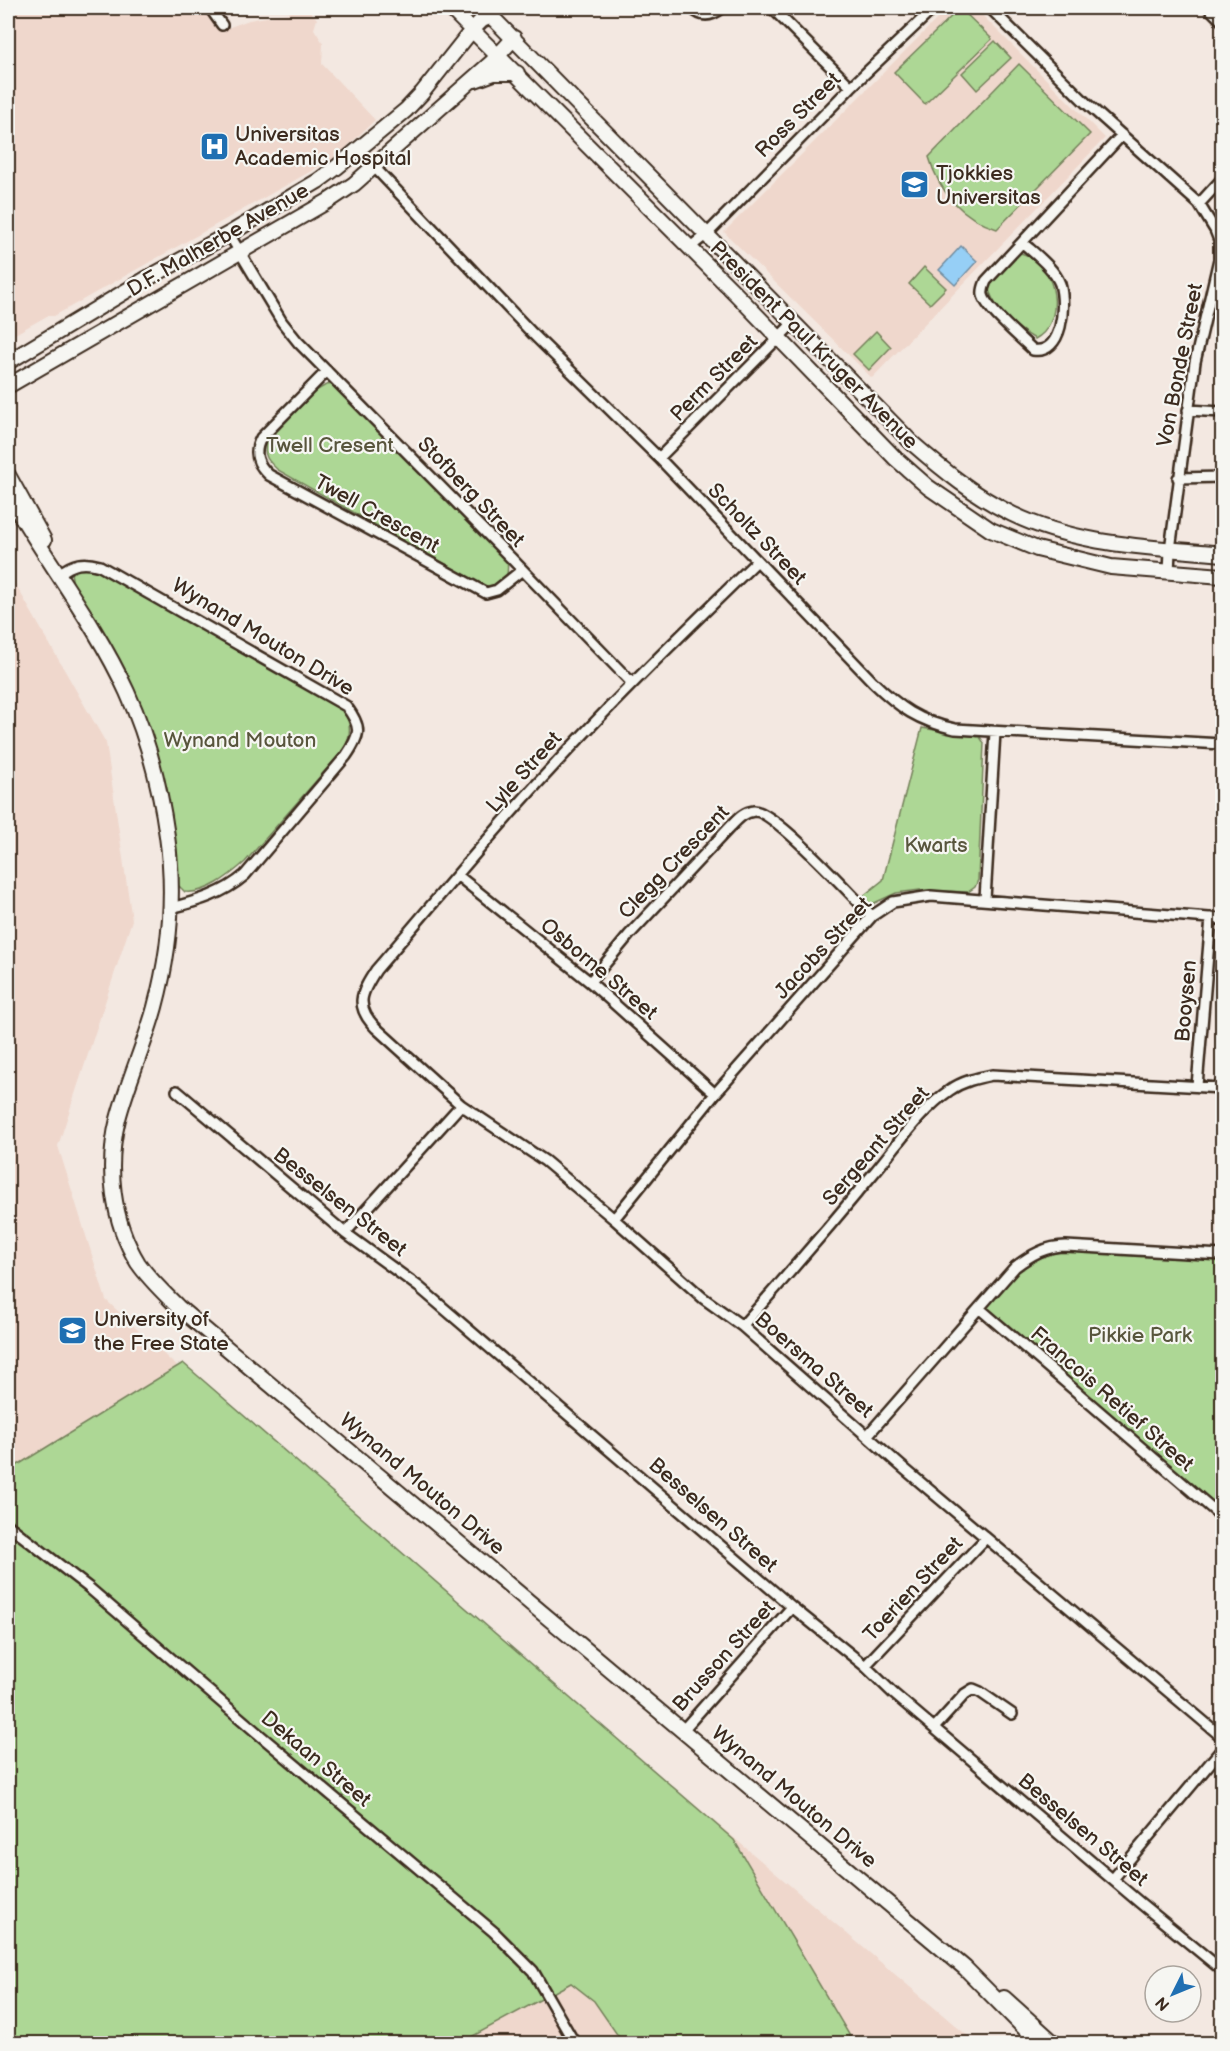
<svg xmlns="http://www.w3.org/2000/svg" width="1230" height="2051" viewBox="0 0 1230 2051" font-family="'Balsamiq Sans',sans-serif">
  <rect width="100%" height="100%" fill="#f3e8e1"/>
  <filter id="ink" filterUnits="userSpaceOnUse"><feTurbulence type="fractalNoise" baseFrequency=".0167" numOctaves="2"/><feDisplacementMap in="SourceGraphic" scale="12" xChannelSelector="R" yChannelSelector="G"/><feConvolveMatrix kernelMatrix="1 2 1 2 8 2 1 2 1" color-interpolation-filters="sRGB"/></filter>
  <g filter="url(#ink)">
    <path fill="#efd7cc" d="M8,8h192l22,22 27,-10 40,-7 5,-5h13l10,11 -3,10 9,14 -1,21 53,56 -39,37 -282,159h-7l-39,22z
      M948,8h27l130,130 -233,240 -148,-146z
      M8,571l98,172 26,177 -74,226 48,154 66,62 804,681h-968z"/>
    <path fill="#add795" stroke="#74805a" stroke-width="1.5" d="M960,8l32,31 -67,65 -31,-32z
      M995,41l16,17 -34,32 -15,-17z
      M1019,64l71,70 -93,95c-35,-11 -58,-37 -68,-72z
      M1021,253c4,2 10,3 13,6 25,18 29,65 1,80 -20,-12 -42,-30 -47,-53l11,-14z
      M924,267l22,21 -16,16 -21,-20z
      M876,331l15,16 -22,23 -16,-16z
      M336,384l170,169c3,15 4,33 -16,36l-212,-119c-10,-9 -15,-14 -12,-27l48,-51 12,-7z
      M89,561l250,139c10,18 15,31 5,49l-99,113c-16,14 -38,32 -60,30l-8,-8c-4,-60 -11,-119 -35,-175 -18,-44 -45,-84 -69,-125l-2,-11 3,-8z
      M922,728l58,9 4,6 -6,137 -3,7 -7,5 -48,-2 -24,3 -26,12 -7,-9 20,-16z
      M1049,1247l173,10v254l-115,-95 -126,-108 30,-41z
      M183,1363l551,477 120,203h-231l-29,-42 -23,-18 -111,60 -452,1v-573z"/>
    <path fill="#96cff6" stroke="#728da0" stroke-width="1.5" d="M961,246l16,15 -22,24 -16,-15z"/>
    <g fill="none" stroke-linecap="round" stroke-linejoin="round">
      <defs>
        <path id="street" d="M212,8v3l10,14
          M692,8c10,10 20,8 30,0
          M772,8l79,79
          M990,8l96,95 113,101 16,26 4,10v19l-24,103 -25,188 -1,23
          M1209,8l13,13
          M359,151l173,182 127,125 214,224c27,26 45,39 82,47l267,15
          M1199,204l23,-25
          M229,234l53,88 16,20 213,216 121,125
          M1023,243c12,11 31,25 37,41 6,21 3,71 -27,66 -11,-11 -47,-41 -50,-55 -1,-5 1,-9 3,-14l136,-146
          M689,248l18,-14 144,-147 83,-79
          M327,371l-66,67c-8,15 -4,26 8,37l217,118 11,-3 25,-20
          M1188,410l34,2
          M659,458l135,-136
          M1178,478l44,-1
          M757,561c-71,69 -141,137 -208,210 -60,64 -115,132 -173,199 -15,23 -22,36 0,58l85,77 84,56 69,58 89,79 39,28 159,140 321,271
          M59,574c14,-11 24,-13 41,-8l246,140c16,21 15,28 0,50l-101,119c-22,19 -47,26 -74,33
          M457,875l133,107 125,112
          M985,899l10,-167
          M590,982l39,-47 102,-109c7,-7 13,-14 23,-15 20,-1 100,87 118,105
          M1197,1086l14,-168
          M177,1091l168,142 74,54 373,320 73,59 29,28 245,208 83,68
          M614,1219l101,-125 157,-178 21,-14 38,-6 291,23
          M345,1233l116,-128
          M979,1308l243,209
          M742,1326c45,-50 88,-100 131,-152 24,-28 46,-63 77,-84 13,-9 27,-12 42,-15l230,13
          M867,1436l148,-169c16,-12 31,-21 51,-21l156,9
          M8,1525l80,62 167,144 239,201 39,39 42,73
          M865,1666l121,-128
          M934,1728l31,-34 8,-5 7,3 32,22
          M683,1730l109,-123
          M1113,1879l109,-130"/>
        <path id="secondary" d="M450,8l286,286 159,164 33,29 63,43 46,19 74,18 111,9
          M483,8l429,435c31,27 63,53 100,71 66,32 140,33 210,40
          M475,80l19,-7h23
          M8,362l138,-83 83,-45 89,-53 19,-14 69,-57 16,-17 50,-63 10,-10 10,-4
          M8,386l322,-186 24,-16 138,-122 22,-24
          M8,475l36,65
          M8,494c38,67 87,128 119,198 21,46 33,94 40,144 8,56 3,115 -12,171 -10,37 -27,74 -37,112 -12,48 -6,102 20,144 11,16 26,30 40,44l787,661 75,76
          M1004,1998l51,46"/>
      </defs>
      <use href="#street" stroke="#3b2a1e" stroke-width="14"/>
      <use href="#secondary" stroke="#3b2a1e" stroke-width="18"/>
      <use href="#street" stroke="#f6f6f2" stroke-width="9"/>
      <use href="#secondary" stroke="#f6f6f2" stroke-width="14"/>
    </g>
  </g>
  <defs>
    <symbol id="hospital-square" viewBox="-11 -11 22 22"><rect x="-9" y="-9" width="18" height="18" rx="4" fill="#1f6fb2" stroke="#f6f6f2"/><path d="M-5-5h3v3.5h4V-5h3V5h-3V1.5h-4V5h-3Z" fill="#fff"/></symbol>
    <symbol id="school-square" viewBox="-11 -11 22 22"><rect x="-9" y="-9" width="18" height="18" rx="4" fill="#1f6fb2" stroke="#f6f6f2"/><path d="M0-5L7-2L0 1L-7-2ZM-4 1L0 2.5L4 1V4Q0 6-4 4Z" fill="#fff"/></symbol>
    <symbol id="university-square" viewBox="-11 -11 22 22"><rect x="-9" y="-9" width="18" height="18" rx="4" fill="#1f6fb2" stroke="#f6f6f2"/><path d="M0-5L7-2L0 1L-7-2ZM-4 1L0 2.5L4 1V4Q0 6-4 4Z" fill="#fff"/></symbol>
  </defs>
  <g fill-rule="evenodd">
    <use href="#hospital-square" x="198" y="130" width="33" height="33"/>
    <use href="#school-square" x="898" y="168" width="33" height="33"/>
    <use href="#university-square" x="56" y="1314" width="33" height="33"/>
  </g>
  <g text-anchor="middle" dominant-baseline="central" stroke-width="4.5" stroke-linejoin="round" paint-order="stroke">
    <g font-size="21" fill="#3b2a1e" stroke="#f6f6f2">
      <text transform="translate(798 115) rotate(-45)">Ross Street</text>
      <text transform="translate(218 240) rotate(-30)">D.F. Malherbe Avenue</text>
      <text transform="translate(814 345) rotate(45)">President Paul Kruger Avenue</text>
      <text transform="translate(1180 365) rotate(-79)">Von Bonde Street</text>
      <text transform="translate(714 378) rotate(-45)">Perm Street</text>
      <text transform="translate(471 492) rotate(46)">Stofberg Street</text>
      <text transform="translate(377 514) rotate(29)">Twell Crescent</text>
      <text transform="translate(757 534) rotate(46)">Scholtz Street</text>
      <text transform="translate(263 637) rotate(31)">Wynand Mouton Drive</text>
      <text transform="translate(524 772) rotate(-48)">Lyle Street</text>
      <text transform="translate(674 862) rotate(-46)">Clegg Crescent</text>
      <text transform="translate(823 948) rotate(-47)">Jacobs Street</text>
      <text transform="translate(599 969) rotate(40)">Osborne Street</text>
      <text transform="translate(1186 1001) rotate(-85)">Booysen</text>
      <text transform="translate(876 1146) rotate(-49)">Sergeant Street</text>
      <text transform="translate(340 1202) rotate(38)">Besselsen Street</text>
      <text transform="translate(814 1365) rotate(41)">Boersma Street</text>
      <text transform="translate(1112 1399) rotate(41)">Francois Retief Street</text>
      <text transform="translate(422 1484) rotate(40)">Wynand Mouton Drive</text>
      <text transform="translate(713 1515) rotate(41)">Besselsen Street</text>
      <text transform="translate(913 1589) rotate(-47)">Toerien Street</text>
      <text transform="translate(724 1656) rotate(-48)">Brusson Street</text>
      <text transform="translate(316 1759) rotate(40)">Dekaan Street</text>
      <text transform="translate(794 1797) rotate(40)">Wynand Mouton Drive</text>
      <text transform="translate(1083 1830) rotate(40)">Besselsen Street</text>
    </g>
    <g font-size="21" fill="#3b2a1e" stroke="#f6f6f2" text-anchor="start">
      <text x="235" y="134">Universitas<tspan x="235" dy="24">Academic Hospital</tspan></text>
      <text x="936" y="173">Tjokkies<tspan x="936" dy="24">Universitas</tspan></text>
      <text x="94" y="1319">University of<tspan x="94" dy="24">the Free State</tspan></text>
    </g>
    <g font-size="21" fill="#58553c" stroke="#f6f6f2">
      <text x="330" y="445">Twell Cresent</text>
      <text x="240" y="740">Wynand Mouton</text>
      <text x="936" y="845">Kwarts</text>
      <text x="1140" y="1335">Pikkie Park</text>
    </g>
  </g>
  <rect width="1230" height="2051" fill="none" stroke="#f6f6f2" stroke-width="30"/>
  <rect x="15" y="15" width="1200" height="2021" fill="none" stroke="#3b2a1e" stroke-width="2" filter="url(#ink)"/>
  <g transform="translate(1173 1994) rotate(227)"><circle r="28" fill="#f6f6f2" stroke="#aba49d" stroke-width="1.5"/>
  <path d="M0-4.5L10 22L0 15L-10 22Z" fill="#1f6fb2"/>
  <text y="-9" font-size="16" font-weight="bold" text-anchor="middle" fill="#3b2a1e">N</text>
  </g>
</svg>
